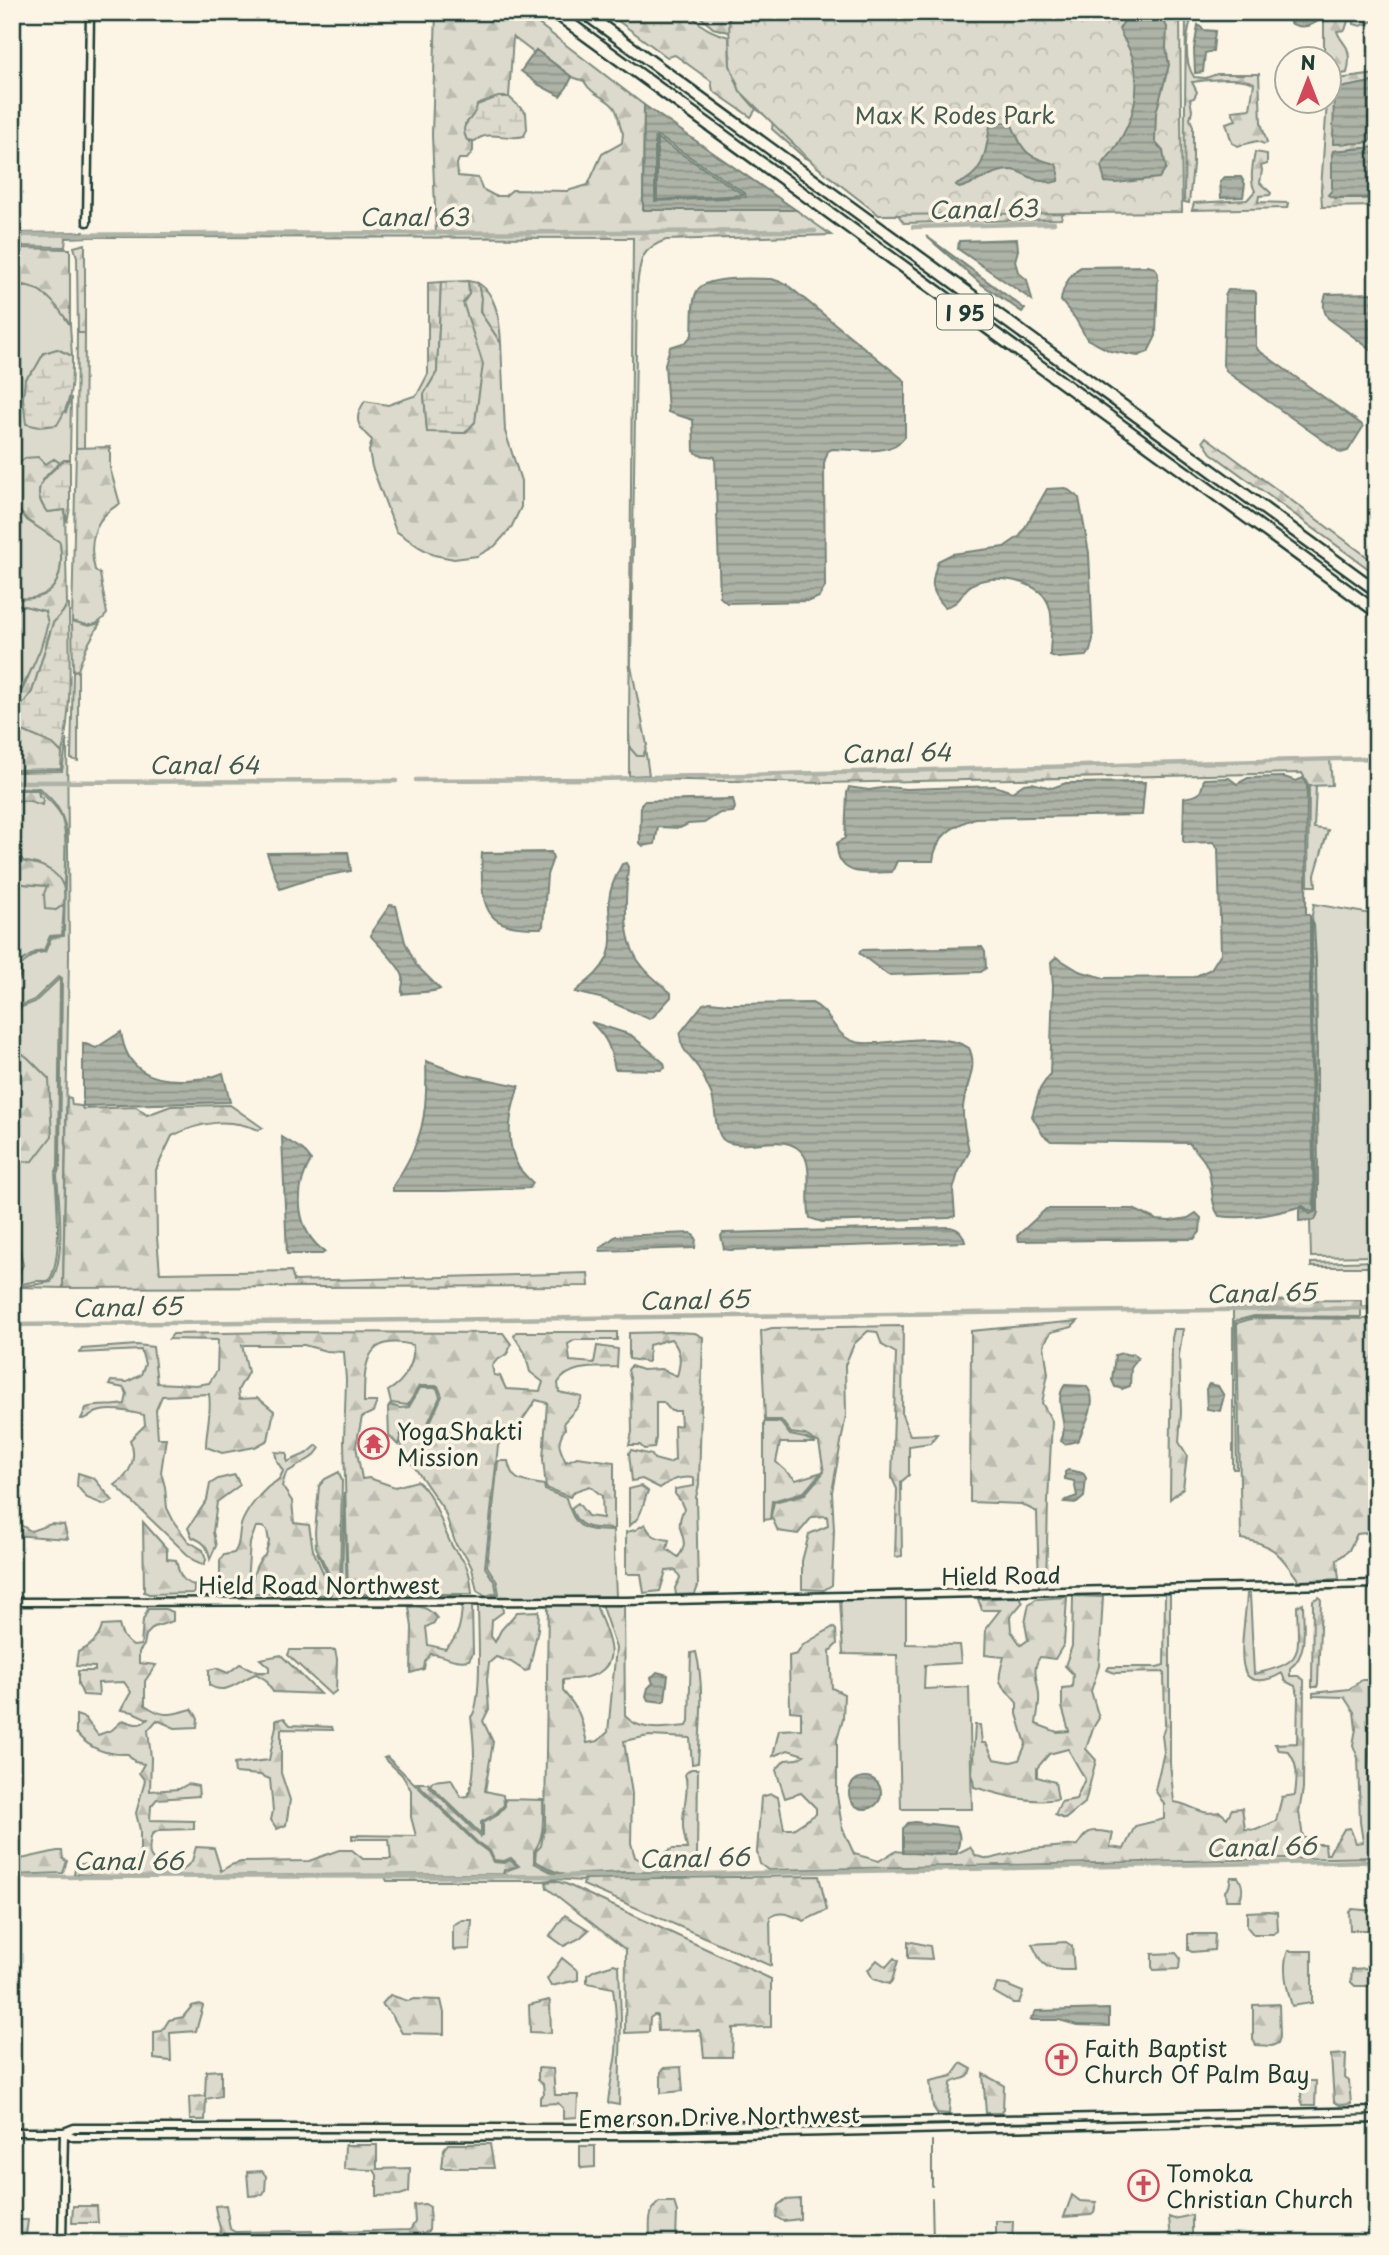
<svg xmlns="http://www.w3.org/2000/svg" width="1389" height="2255" viewBox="0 0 1389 2255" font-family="'Playpen Sans',sans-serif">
  <defs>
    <pattern id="forest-firs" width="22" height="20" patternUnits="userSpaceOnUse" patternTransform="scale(1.75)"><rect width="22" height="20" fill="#dcdacc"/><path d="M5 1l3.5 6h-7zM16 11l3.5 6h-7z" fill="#bcbcb0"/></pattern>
    <pattern id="wetland-marsh" width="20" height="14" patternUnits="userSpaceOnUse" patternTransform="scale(1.75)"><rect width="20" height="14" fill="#dcdacc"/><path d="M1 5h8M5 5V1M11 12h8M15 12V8" fill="none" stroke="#bcbcb0"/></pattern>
    <pattern id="park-crowns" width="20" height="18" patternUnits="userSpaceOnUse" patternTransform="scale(1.75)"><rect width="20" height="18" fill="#dcdacc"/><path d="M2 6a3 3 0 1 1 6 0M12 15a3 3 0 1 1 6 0" fill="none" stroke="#bcbcb0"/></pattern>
    <pattern id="water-rules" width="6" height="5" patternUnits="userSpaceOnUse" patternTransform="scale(1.75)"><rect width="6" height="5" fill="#aeb3a7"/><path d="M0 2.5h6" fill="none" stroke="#8d9389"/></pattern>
  </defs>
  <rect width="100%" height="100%" fill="#fcf5e5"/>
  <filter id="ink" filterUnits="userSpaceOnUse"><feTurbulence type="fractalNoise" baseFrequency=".0143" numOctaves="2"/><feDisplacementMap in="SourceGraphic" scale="14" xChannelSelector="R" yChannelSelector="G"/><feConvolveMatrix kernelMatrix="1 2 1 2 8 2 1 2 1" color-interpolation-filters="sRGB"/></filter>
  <g filter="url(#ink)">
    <path fill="#dcdacc" stroke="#7e8c80" stroke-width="2" d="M84,232v2l6,1v2l-24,1 -1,9 -53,-1v-13z
      M17,284l22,6 16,12 15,23 2,31 -15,-7 -13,4 -9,16 -10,10 41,33 5,-15 -1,63h-6l-4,3 -6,-4 -27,61 33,22c5,38 -5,61 -48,56v-313z
      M77,328l1,5h7l-1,115h-8z
      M12,603l33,8c1,4 3,8 3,11 0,19 -24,65 -36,80z
      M629,733l1,15 13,7 2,-7 4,27 -20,1z
      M67,739l2,217 -6,332 -46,-1 34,-5c15,-25 8,-78 6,-107l3,-9 2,-188 -3,-2 -25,24 -22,9v-20l9,-15v-9l16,-12 8,-1 6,-14 13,-2 2,-105c-3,-20 -12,-31 -27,-43l-27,1v-17l50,-1z
      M1309,786h7l-2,42 14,2 -13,45 1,11h-8z
      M38,790c8,7 17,14 22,24 9,18 4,53 4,73 -9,-16 -23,-24 -40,-25l-12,-14v-48l18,1 9,-5z
      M12,883l35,3 9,24 8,-6 -2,31 -12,1 -6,14 -7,1 -18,12v10l-7,12z
      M1314,904l63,11v341l-66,1 -1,-36 5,-1 3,-8 -2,-249 -4,-48z
      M60,978l-2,188 -3,8c2,28 8,84 -6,107h-13l-23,5 9,-21 -4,-23h-6v-80l21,-1 16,-82 -21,-21 -16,-12v-35l23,-9z
      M1377,1261v6h-66v-4z
      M498,1461h10c4,23 16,20 36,24l1,5 21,8c10,32 16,32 47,33l3,65 -130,2 13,-4 -2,-12 -10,-16z
      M906,1597v47l53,1 2,18 -36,2 -1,24 45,-2 3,122h-71l-4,-154 -54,-1 -3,-56z
      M1192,2215v19l-4,5 -17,3 -2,-25 5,2z"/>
    <path fill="url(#forest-firs)" stroke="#7e8c80" stroke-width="2" fill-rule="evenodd" d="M436,12h87l121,93 -1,105h153l35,25 -165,5c-26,9 -26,21 -29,47l-6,379 16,79 -4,11h-6l-7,-8 -1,-15 4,-495 -543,-1v-2l346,-2 -4,-98zM513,37l21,16 2,-3 36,27 12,4c8,15 21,15 30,26 6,8 4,18 9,26l-1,10 -20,11 -14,31 -21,6 -55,-1 -7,6h-10l-13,-7 -4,-11 -20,-2 -1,-12 2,-5h8l6,-8v-10l-3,1 -5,-18c15,-12 22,-28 44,-27z
      M606,12h83c12,16 23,20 40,25l1,28 10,26 16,18 50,11 257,92 -2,7 -157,4 -6,-8h-19l-48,-48 -26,-9 -33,-29 1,-8 -17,-12 -5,8 -38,-26 -2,-10 -36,-26 -8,2z
      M695,12h60l-23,21 -19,-5z
      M1186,12h8c-8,18 -11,49 0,65l12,1 11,-4h42l2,48 6,21 -3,1 -7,-3 -19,5 -6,-3 -6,-20 10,-3 -4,-9 18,-2 4,-26c-15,-7 -45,-3 -62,-1l5,10 -3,6 -4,1 2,11 -2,9 3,7v39l-4,38 -5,-1z
      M1324,12h52l-3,9 -12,5 -7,-2 -1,-8 -7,-1 2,6 -3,9 -8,1c2,7 6,10 10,17 3,7 2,18 0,25l-17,3v-16l-6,-1z
      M1377,74v7l-34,7 31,56h3v3l-44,4 -1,4v35l30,9 15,-1v8l-55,1 -1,-18 6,-87h3v-22z
      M1255,152l12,2v10l-6,2 1,4 -2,13 11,10 -1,2 -11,1 -1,6 30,1 -1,5 -95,2 2,-7 53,-3 8,-9c-6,-11 -2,-27 0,-39z
      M85,244v89h-7l-1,-76 -3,-10z
      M12,248l58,1v76c-13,-20 -30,-44 -58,-40z
      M468,281l10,2 3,15 -1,14 21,31 4,88 16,50v26l-10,21 -16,18 -18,10 -23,3 -20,-4 -15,-8 -23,-16 -24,-64 -3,-16 3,-11c-15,-13 -19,-22 -7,-39l23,4 29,-10 11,-21v-91l13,-1 -4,90 -13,22 3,37 38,2 10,-11 -4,-94 -8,-25 6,-9z
      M1206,437l171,127v11l-166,-122 -8,-12z
      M110,447v21l10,36c-27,13 -32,40 -25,66l5,4 7,40c-12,15 -18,12 -35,7l4,-173z
      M38,457l7,7 9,-5 6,4c-19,15 -29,28 -13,49l18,-2 2,94 -4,8 -10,11 -21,69 -20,26v-16l11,-13 17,-39 8,-27 -3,-12 -33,-8v-5c43,5 53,-18 48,-56l-33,-22 -10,-12 -2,-41 10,-9z
      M78,670v91l-7,-2 2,-88z
      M23,731l30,13 9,9 -1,16 -49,1v-37z
      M1330,759l2,26 -23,1 -7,-13 -480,10 -178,-4 -3,-3 179,-2z
      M14,790h24l1,6 4,3 -1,6 -12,-4 -18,-1z
      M12,848l12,14c14,1 34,8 39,24 2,5 1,12 1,18l-8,6 -11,-1 -1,-15 3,-8 -35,-3z
      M12,1046l16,12 21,21 3,57 -19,25 -21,1z
      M67,1097l4,1 1,7 9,1 2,3 53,-2 11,8 24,-9 59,-1 33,23 -4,2c-31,-12 -57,-9 -87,6l-16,34 1,67 3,36 131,-2 3,10 294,-8 1,13 -526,2z
      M12,1242h6l5,23 -10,21z
      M1361,1300v17l-107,-1 -19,5 2,148h-4v-168z
      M1254,1318l123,1 -4,70 4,7v37h-9v50l9,17v27l-12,6 -8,1 -8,16 -12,10 2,19 -40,2c-18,-25 -25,-38 -58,-42l-4,-216z
      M1078,1321l-6,6 -21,5 -7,13 4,29 -6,29 10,18 -4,80 -2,87 -7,-1 -2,-75 -16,-8 -51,-2 1,-171z
      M903,1326l-1,89 8,20 27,-1 -7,9 -21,3v29l-8,7 1,74 -7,1 2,-68 -5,-11 4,-125 -14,-8 -5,-13 -9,-1 -14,13 -9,21 1,50 -14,77 2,38 -2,55 -8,5 -22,-1v-28l7,-27 19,-8 -1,-10 -15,1 -14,17 -20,-3 -7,-15 3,-14 31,-8 19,-22 -5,-29 -14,-8 -14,-2 -10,-13h-16l-4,-89 11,-3z
      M1174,1329h9l-4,26 2,57 -2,30 8,13 -4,33 -13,11 2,-161z
      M280,1332l223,1 8,11 -3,9 -12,8 -4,5 2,9 6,1 6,13 34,2 3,-9 -13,-10 -5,-19 -11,-17 2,-4h101v8h-42l-7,4 2,17 24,2 3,-17 21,3 -1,18c-20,1 -47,-3 -59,16l1,9 23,5 -4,10 -14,15 1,7c-9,13 -6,19 1,33l11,-5 37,5v67c-21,-1 -35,2 -43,-21l7,-5 10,13 15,2 -1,-22 -12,-10 -15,5 -5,6 -24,-9 -3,-29 4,-56 -11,-3 -17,25 -13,3 -8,18 -13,121 10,16 2,10 -12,3 -8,-5 -5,-23 -6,-12 -10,-11 -12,-35 -40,-58 -4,-10 3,-15 21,9 18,-40 -4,-10h-19l-11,19 -17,-2 -3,-12c16,-9 27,-27 25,-46 -48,-12 -49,19 -49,57h13l-4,10 -11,5 -6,29 6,33 7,-1 26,9 22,-6c19,15 23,42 34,63 3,7 9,11 13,18 6,9 7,21 8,32h-124l-4,-153 2,-61 -2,-28 -18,-1 -22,-6h-62l6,27 -10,18 1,9 19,-1 16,13 -6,29 -13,7 -33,6 -16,-6c0,-18 6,-35 3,-53l-47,2 -6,14 2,28h8l-5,34 4,15 2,21 7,14 14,19 15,9 3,10 -2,5 -11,-5 -78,-75c15,-10 23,-27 15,-45l15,-15 -1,-10c-14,-3 -33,-8 -47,-3 -7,3 -8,7 -16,7l5,-11c12,-4 26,-1 39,-4l2,-10 -3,-6 -15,-3 2,-4 16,1 14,-7 4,-11 -4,-14 -61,3 2,-4 55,-4 16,2 4,36 39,2 13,-2 8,-12 1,-31 -49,-1 4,-5z
      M672,1332l23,1 8,4 -4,148 -3,12 2,89 -3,8 -19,1 -1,-7 5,-10 -4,-8 -10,1 -6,20 -16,2 -3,-19h-15v-42l9,-2 10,-6c5,12 11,14 24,16l-2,9 11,8c9,-11 6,-17 2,-29 -1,-6 1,-13 4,-19l-4,-9 -5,-6v-5l19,-3v-8c-14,-2 -23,2 -34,10l-18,-9 -10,2 -3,-28 2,-3 21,5 2,4 15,4 6,-3 -1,-34 7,-1 -1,-14h-9l-8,-9h-7v36l-2,10 -10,1 -4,-4h-11l3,-13 -1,-50 -3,-12 3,-4 11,4 19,-1 16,7c4,-14 5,-25 -6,-37l-22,6 -1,17 -19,-3v-26z
      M420,1388h17l3,9 -17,37 -20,-9 -5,20 -9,-9 -1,-28 2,-3 10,3 9,-1z
      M764,1422h16l10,13 15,3 11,5h-36l-4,19 20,18 26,-8 -18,20 -32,9 -2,18 -6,1z
      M1370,1435h7v61l-7,-14z
      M317,1445l3,3 -6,8 -28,17 -4,13 10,15 2,22 15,2 4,25 16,36 1,9 -79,-2c1,-13 3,-30 14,-38l4,-13 -2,-12 -5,-3h-6l-6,16 -4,52 -18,-1 -8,-6v-28l4,-5 10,-2c7,-9 4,-18 7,-28 4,-13 17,-29 27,-38 9,-7 10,-4 15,-16l-6,-10 -2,-9 12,1v9l21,-9z
      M339,1472l3,9 -2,104 -3,5 -21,-43 -1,-15 4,-46 6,-7z
      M78,1473l16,5 19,23 -8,4 -18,-7 -10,-12z
      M235,1475l5,10 -23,17 -4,30 3,14 -6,13c-2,-13 -6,-17 -18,-22l-4,-9 19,-28 3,-16 8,-5z
      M641,1486l7,5c-6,14 -5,26 -19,35v-37z
      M344,1493l3,103h115l-13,2 -176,1 -1,-3h59c1,-14 -8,-31 -14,-44l18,40h3l4,-6z
      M143,1522l24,27v10l9,1c3,12 4,21 18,25v8l-45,1 -5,-2z
      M12,1524h7l12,7 20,-7 13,1 4,14 -56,-4z
      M1165,1594h5v169l4,39c20,3 25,14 46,10l7,6 5,-9 10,-1 3,21 11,1 20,-9 6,-24 13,-2c2,-16 4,-31 -7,-44l-9,-1 -4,-6 22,-1 1,-48 -3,-9 -10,-5 -3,-8c-11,7 -34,14 -38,-5 -5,-17 2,-55 3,-74h3l4,80c52,-12 44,-19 43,-68l6,-3c0,21 6,52 -13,65v8h8l6,4 -1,109 -4,23 4,25 13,7h9l1,10h3c4,-10 10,-15 15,-25l6,-1 6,15 7,-1 -3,-20 -2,-64 -5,-13 3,-16 -2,-17 -10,-15 -31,-1v-3l36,-4 13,-9h9c3,11 -1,20 2,32l4,1v14h-7l-2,56 2,28 7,2v44l-609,13 -8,-6 -3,-12 4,-55 10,-3 7,3 6,32h9l23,-15v-6l-15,-15 -16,5 -9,-28 9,-10 12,-1 7,-4 -16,-5 -15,6 6,-26 22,-1v-17l-11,-1 -1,-55 8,-2 6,-9 30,-18 3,3 1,14 -7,7 2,37 12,6 -1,24 -6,22v55l5,32 12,27 25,7 16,-10 39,4 22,-1 14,-7 6,9 13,3 42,-10 47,-4c10,-18 16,-15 35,-12l-3,14 14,2 11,-23 29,-7v-15l-9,-14 9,-38 -2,-17 3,-8 -1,-55 -49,1 -8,-3 2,-3h48l7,-2z
      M1073,1596l30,1 -4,69 -8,25 8,27 -6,10 -7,21 10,11 -11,43 -20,16 -10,-4 6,-13 15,-3 9,-20 -17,-30 -19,5 -12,14v9l18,5 3,17c-30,5 -56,-4 -84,-12l-2,-14 3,-48h5l2,18h4l8,16 17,3 8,-2 7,-16 -9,-30v-11c-17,-22 -22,-16 -13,-46l-19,-2 1,-27 14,-18h-18l-4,-11 42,-2 3,5 -13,15 1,14 10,14 7,-5 -3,-17 4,-19 7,-5 31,-2 -3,47 -9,15 -15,-2c-9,13 -2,24 -1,38 1,9 -2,19 -3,29l21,8 12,-1 -7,-24v-19l10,-1 1,-13 -8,-8 7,-20z
      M1319,1597l2,3 -3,84 -1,3h-5l1,-87z
      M601,1604h23l1,112c16,17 40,12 62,10l2,-5 2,-68 5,-1c9,35 4,75 2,111l-6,1 -2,-26 -41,-2 -25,5 8,53 -1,49 4,14 17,10 13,-1v-13l7,-4h15c-1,-8 -4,-16 -4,-23 -1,-19 7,-34 2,-52l6,-5h7l-1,86 2,18 -74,-1 -59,3 -12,-4 -19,-10 1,-10 5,-5 4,-21 3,-220h48c8,25 31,59 -5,71 -9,3 -19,3 -28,4v11c18,21 18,26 24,52l11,-2 10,-9 8,-84z
      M472,1605l1,48 -4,7c-17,3 -22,-5 -38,-6l-6,8 -1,7 -13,4 1,-46 -3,-20c12,-2 21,1 28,11l-3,5 -8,4 2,18 17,4c14,-12 16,-25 17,-43z
      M502,1605l1,7 -11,8 -1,16 4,6 6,-12 16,-18 22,-1 -1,18 -9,41 -4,1 -14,-9 -15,-5 -7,6 -2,17 2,29 -6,12 10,21 -8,49 18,4 1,10 -9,9 -14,8v12l-51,-49 3,-4 18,-2 10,18 7,-1c9,-23 6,-55 3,-79 12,-12 7,-90 7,-111z
      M148,1609h17l8,3v9l-19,6 -8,8 -2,10 -5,7v11l17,2 -11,16v24c20,14 26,9 47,4l6,9 -1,9 -22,1 -18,-8 -9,10 3,28 -1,33 29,-2 9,-5 10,2 1,10 -42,3 -6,7 -1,14 44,1v8l-34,1 -8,4c-9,31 5,30 31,36l9,-9 4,-14 18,1 7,23 10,-6 10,-3 68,-1 30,-11h13l11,9h28l-2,-20h-37v-4l64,1 -5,-19v-27l-9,-15 -18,-17 3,-1 89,86 12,9 5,10 11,1 6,-3 7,6 -13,4 -1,4 -395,2 -34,-2 2,-10h8l10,5h41l5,-20v-19l-4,-17 9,-32 -6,-8 5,-9 -9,-2 -7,-8c-22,1 -38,-5 -52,-21v-18l9,3 13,17 14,-5 11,-10c9,4 17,7 25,-1l-15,-7 -12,-2 10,-18 -7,-10 -26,1 1,13 -16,-1 -5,-11v-13h17v-4l-19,-1 2,-14c12,-5 21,-12 24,-26l17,-1c2,10 6,15 14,21l8,-1 2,-25z
      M290,1650h45l2,9 -1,32 -5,4 -43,-40z
      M281,1655l39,39 -47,-2 -7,-12 -10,-6c-16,5 -29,23 -47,11v-15l7,-2 12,5 12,-9 17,8h12v-5l-9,-8z
      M284,1718l6,7 42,2 1,3 -52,-1v44l9,27 -4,25 -9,4 -6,-9 2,-9 -3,-32 -10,-4 -25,-2 -1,-9 35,-4 7,-34v-6z
      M417,1783h11l1,3 52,51 2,-2v-12l13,-7 9,-10v-7l38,1c0,16 2,38 -9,51v12l19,10 13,4 59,-3h3v3h-43l-3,4 -28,-2 -10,2h-157l-2,-4 118,-1 2,-5 14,-5 -8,-8 -7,3 -10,-1 -4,-9 -13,-9z
      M57,1851h5l1,8 4,2 -4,12 -51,2v-14z
      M819,1876l8,34 -23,11c-11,-5 -23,-12 -34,-4l1,49 -188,-81 2,-6z
      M1231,1877h7c5,7 5,16 2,23h-14l-1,-9 4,-4z
      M555,1881l11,3 205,95v48l-38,1 -1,29h-28l-2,-19 -3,-8 -41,1 -1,-16h-3l-4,3 -1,14 -24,1 1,-83 -79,-62 -1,-6z
      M1352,1909l22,2v19h-24l-1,-18z
      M1268,1911l9,1 1,19 -5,3h-20l-6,-7v-15z
      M565,1915l24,15 -9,8 -16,8 -14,-10z
      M462,1920h10l-2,29 -17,1v-25z
      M1188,1934h27l-1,16 -22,2 -4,-2z
      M908,1941l22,5 2,13 -24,-1z
      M1066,1942l6,4 2,24c-28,0 -30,-1 -42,-26z
      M1288,1951h24v52l-20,3c-5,-16 -11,-39 -4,-55z
      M1176,1953l4,5 -1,11 -25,1 -2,-3v-13z
      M562,1958l16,13v9l-27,6 -4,-7z
      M894,1958l4,3 -6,20 -3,3 -16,-5 -5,-9 9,-10 9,7z
      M614,1964l5,2 2,52 -2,87 -11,-2c1,-13 4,-25 6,-38 5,-20 2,-57 -1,-77l-26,-5v-8l8,-5z
      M1369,1968c8,5 8,9 6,18h-20l-4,-4 1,-13z
      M997,1984l9,1 17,7 -4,11h-6l-19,-11z
      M390,1995l18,6 6,-2 27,1 3,13v21l-42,-1 -10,-18 -10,-11z
      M549,2000l1,2 1,31 -21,-1 -1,-27z
      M200,2004l3,2 -7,25 -26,2 1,28 -17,-2v-27l8,-1 7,-11 14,-3 9,-11z
      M1279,2004l1,33 -2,6 -6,3 -16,-1 -3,-5v-35z
      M1346,2054l-1,24 4,3 2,23 -11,1 -6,-3 -3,-47z
      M961,2063l11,6c-3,13 -13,8 -21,14l-2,31 -12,-1 -4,-6 -3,-26 22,-5z
      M681,2067l2,24 -22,2v-21l3,-4z
      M538,2068l15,1 2,26h23l-1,22 -14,1v-10l-5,-5 -18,1v-7l4,-3 -1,-10 -5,-4z
      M221,2070v26l-15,3 -1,21h-15l-1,-23 16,-1 1,-25z
      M983,2074l21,11 -1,24 -2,4h-15z
      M1301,2081h15l-1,24h-12l-2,-6z
      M448,2144h42l4,24h-52l2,-19z
      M345,2145h32v24l33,-1 -1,24 -9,3 -23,1v-21l-3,-5 -30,-1z
      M580,2146h15v21l-13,1 -2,-2z
      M262,2171l4,5 -1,15 -3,4 -13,1 -2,-24z
      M1072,2195l8,6 16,1 -2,11 -3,2 -27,2z
      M800,2199v20l-17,2 -7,-4 2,-12 7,-5z
      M659,2202h15l3,10 -1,28h-26c0,-15 -3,-28 9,-38z
      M425,2204l5,3 -1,24 -6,2v10h-53l-4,-4h-34l-5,-3 4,-4 79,-2 5,-8 -1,-17z
      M226,2205l4,24 5,3 77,-1 2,12h-93c2,-13 -5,-24 -6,-37z
      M73,2206h24l1,17h-26z
      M12,2220h16l-3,23h-13z
      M1013,2221l-1,22h-16v-22z"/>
    <path fill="url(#wetland-marsh)" stroke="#7e8c80" stroke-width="2" d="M498,97h11l17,16 1,16 -3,7c-16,5 -35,-7 -49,5l-8,-1c-10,-19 8,-18 10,-35z
      M468,281l1,13 -6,9 20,61 -8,58 -10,11 -38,-1 -3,-38 13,-22 4,-90z
      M478,283c19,11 22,40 23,60l-21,-31 1,-14z
      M57,349l15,7c0,28 1,44 -15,69l-18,2 -13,-3 -3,-26 2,-19 10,-10 9,-16z
      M64,460h6v48l-3,14 -2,-12 -18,2c-19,-25 -1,-35 17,-52z
      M67,604l2,1c0,49 4,101 -7,148l-9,-9 -30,-13 -11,2v-15l20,-26 21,-69 10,-11z
      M72,621l17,5 11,-3 -14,25 -8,22 -5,1z"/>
    <path fill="url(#park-crowns)" stroke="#7e8c80" stroke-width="2" d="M729,12h451l2,200 -303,3 -63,-49 -76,-75 -10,-26z"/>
    <path fill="url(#water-rules)" stroke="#758479" stroke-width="2" fill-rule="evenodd" d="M1290,12h31v7c-9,7 -19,11 -31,4z
      M1150,13l10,1 7,13 -1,21 3,17 -13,48 -1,29 8,9 3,17 -7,10 -43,5 -11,-1 -4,-16c27,-31 43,-66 32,-107 -3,-11 -10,-20 -14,-30l7,-11z
      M1198,25l6,5 11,1 -2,20 -8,2 -2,19 -8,1 -1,-24z
      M536,50l36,27 -5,10 -7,9 -21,-11 -18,-14z
      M1377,81v55l-5,1 -3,4 -5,2 -31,1 1,-55z
      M644,105l152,105h-153zM658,136l87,57 1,4 -91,4v-63z
      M995,122l16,1c13,28 12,33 45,41l3,9 -1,8 -7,2c-3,-2 -6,-2 -10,-2 -10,-1 -18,-10 -30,-11 -18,0 -35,14 -52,18l-3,-3c29,-11 30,-33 34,-60z
      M657,138l87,57 -87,5z
      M1377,147v51h-43l-6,-3 4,-5v-35l1,-4z
      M1225,177h16l4,7 -2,13 -22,1 -1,-17z
      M926,236l99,73 -3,3 -41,-28z
      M1017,239l1,11 -3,11 3,11 9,8 5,20 -74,-51 1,-8z
      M1148,266l7,2 3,6 -2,62 -8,16 -10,4 -28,-5 -23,-12 -12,-21 -14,-17c1,-12 9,-28 20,-34z
      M772,279l14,5 119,97v56c-15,20 -50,12 -73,12l-4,2 -4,12 1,124 -6,10 -9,4 -83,2 -7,-6 -5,-140 -16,-2 -5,-4 -1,-31 -25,-8 -3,-48 5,-17 16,-5 6,-7c1,-13 -1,-32 5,-44 9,-16 58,-12 75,-12z
      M1228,290l26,1 2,2v53l2,4 103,74 2,3 -15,24 -7,2 -114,-81 -4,-7 2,-69z
      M1377,293v61l-49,-36c-5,-7 -5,-16 -2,-24z
      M1066,488l13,10 10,55 4,86 -3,12 -4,5 -28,2 -8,-3c0,-16 5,-40 -3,-54 -10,-21 -55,-28 -74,-17 -14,7 -8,18 -28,23 -16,-17 -14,-25 -7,-46l14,-7 52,-7 16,-11 27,-47z
      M1284,777l12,4 7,-3 4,8 -1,127 4,3v99l4,196 -3,1 -8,-6c-28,8 -55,14 -84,10 -10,-14 -5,-35 -12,-50 -4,-9 -12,-16 -18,-23l-138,-2 -8,-6 -11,-19 8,-27 10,-15 3,-88 -2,-24 5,-5 23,14 25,7 90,-1 17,-8 10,-16 -3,-104 -4,-7 -28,1 -3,-2 1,-43c15,-4 16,0 20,-19l25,-1 8,6 11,-6z
      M1145,782l-3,33 -167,3c-22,8 -39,17 -42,43h-36l-5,11c-25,1 -56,6 -55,-29l8,-5 2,-45 2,-6 20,3 19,-3 18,2 89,-3 17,6 12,-8 8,-1 20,5 14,-5z
      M733,799l2,9 -2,4 -13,1 -16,10 -16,1 -8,4 -22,-1 -3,17 -12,2 -3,-3 1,-39 3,-3z
      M348,852l3,19 -38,7 -33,11 -13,-36z
      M551,852l2,6 -6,17 -4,51 -2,2c-38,0 -58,-4 -59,-47 0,-9 -1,-19 0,-28z
      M626,863l2,4c-2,31 -8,74 15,100 8,10 19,18 28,26v4l-17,19 -5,3 -45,-20 -29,-7c11,-10 24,-18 31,-32 10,-19 2,-40 3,-60 1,-13 7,-25 13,-36z
      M390,905l6,1 9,36 11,23 24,24c-8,4 -27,3 -38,5 -1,-7 2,-11 1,-17 -2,-11 -25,-32 -32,-41l1,-5z
      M1312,921l2,3 2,39 2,249 -3,8 -16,1v-12l4,-1 7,6 6,-3 -4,-196z
      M982,947l3,5 1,16 -5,4 -93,3 -29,-22 2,-3z
      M710,1002l19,2 83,-1c19,8 21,33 44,39 6,2 14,1 21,1 26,-2 70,-10 92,5 10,20 -5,39 -6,60 -1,16 4,29 6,44l-11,21 -5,17 2,26 -5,2 -128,4 -12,-4c-5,-18 3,-49 -6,-63 -17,-25 -53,-4 -77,-13 -14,-5 -10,-36 -16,-49 -4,-8 -7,-16 -12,-24 -7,-11 -22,-22 -18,-37l22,-28z
      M591,1022l40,13 33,28 1,5 -4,2 -46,-1c-5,-23 -7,-30 -24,-47z
      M121,1032c5,37 28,49 63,48 15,-1 25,-1 39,-7l7,29 -147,4v-63l13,5z
      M426,1061l35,13 58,12c-9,26 -15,54 -1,80 3,6 10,12 15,17l-3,5 -85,3h-52v-5c30,-45 35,-71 33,-125z
      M282,1137l21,13 8,10c-18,31 -15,71 14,92l-3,2h-35z
      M1046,1209h87l24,11 13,1 18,-3 8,-5 5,5 -1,14 -6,7 -175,2 -2,-5z
      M950,1227c9,2 13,6 15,15l-235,8 -6,-1 -3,-13 2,-3z
      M691,1233l5,5 -1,10 -95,3v-3l16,-12z
      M1122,1353l8,2 3,-2 5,5 -7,9 -1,19 -8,3 -7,-2 -3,-7 3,-25z
      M1209,1384l9,2 6,10 -4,15 -13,-2 -1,-20z
      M1065,1385l21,1c14,14 -1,37 -7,53l-2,2 -12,3 -4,-3c9,-18 -9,-40 4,-56z
      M1068,1470l15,3 3,5 -2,19 -7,6 -13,-1 2,-2 11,-4 -3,-15 -9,-2v-7z
      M657,1672l11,3 -3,25 -3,2 -14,-2 -2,-4 2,-8 5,-5 -2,-5z
      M849 1793a16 16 0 1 1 32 0a16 16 0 1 1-32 0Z
      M915,1822l41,5c6,8 3,18 0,27l-53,-1v-24l5,-6z
      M1109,2009v17l-32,-1 -18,-5h-29l6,-9z"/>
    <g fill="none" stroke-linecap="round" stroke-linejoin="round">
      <path stroke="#758479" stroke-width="2" d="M932,2141v45
        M932,2199l1,44"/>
      <path stroke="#aeb3a7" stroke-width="4.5" d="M913,227l141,-4
        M12,235l803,-4
        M416,780l184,-1 777,-21
        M12,782l384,-1
        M12,1325l1365,-17
        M12,1877l585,-1 780,-15"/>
      <defs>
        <path id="minor" d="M87,222l3,-210
          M12,1602l614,-1 751,-17
          M12,2132h52l10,-4h508l795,-17
          M64,2132l10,5 583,-1 720,-17
          M62,2243l2,-111"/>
        <path id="highway" d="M554,12l823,600
          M583,12l794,579"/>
      </defs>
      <use href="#minor" stroke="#1f3d34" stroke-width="11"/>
      <use href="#highway" stroke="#1f3d34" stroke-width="15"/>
      <use href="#minor" stroke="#fcf5e5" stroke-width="6"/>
      <use href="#highway" stroke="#fcf5e5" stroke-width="10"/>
    </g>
  </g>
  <defs>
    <symbol id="temple-ring" viewBox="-11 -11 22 22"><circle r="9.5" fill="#fcf5e5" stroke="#d1495b" stroke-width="1.5"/><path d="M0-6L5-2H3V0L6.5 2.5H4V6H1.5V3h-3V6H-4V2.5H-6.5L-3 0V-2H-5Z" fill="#d1495b"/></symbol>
    <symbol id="church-ring" viewBox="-11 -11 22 22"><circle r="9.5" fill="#fcf5e5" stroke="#d1495b" stroke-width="1.5"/><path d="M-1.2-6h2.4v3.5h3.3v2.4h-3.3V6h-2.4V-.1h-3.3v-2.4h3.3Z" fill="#d1495b"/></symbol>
  </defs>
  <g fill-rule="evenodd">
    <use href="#temple-ring" x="356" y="1426" width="35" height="35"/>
    <use href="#church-ring" x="1044" y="2042" width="35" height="35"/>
    <use href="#church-ring" x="1126" y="2168" width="35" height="35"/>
  </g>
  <g text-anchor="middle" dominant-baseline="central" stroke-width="7" stroke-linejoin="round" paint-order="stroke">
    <rect fill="#fcf5e5" stroke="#617469" stroke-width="2" x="937" y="294.5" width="56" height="35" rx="5"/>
    <g font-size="21" font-weight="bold" fill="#1f3d34">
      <text x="965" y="312">I 95</text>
    </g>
    <g font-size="23" fill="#455c52" stroke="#fcf5e5">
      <text x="955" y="114">Max K Rodes Park</text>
    </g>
    <g font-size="23" fill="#1f3d34" stroke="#fcf5e5" text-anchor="start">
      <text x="397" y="1430">YogaShakti<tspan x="397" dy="26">Mission</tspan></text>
      <text x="1084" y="2047">Faith Baptist<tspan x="1084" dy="26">Church Of Palm Bay</tspan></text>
      <text x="1166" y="2172">Tomoka<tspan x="1166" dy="26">Christian Church</tspan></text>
    </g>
    <g font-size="23" fill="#1f3d34" stroke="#fcf5e5">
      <text transform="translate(1001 1575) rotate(-1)">Hield Road</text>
      <text x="319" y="1584">Hield Road Northwest</text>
      <text transform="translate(719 2116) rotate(-1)">Emerson Drive Northwest</text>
    </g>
    <g font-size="24" font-style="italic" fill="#435a51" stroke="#fcf5e5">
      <text transform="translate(983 208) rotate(-1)">Canal 63</text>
      <text x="414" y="216">Canal 63</text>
      <text transform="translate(896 752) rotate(-1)">Canal 64</text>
      <text x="204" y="764">Canal 64</text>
      <text transform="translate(1261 1292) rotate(-1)">Canal 65</text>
      <text transform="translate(694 1299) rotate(-1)">Canal 65</text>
      <text transform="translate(127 1306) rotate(-1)">Canal 65</text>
      <text transform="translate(1261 1846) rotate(-1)">Canal 66</text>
      <text transform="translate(694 1857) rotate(-1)">Canal 66</text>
      <text x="128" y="1860">Canal 66</text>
    </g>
  </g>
  <rect width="1389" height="2255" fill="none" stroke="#fcf5e5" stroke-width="42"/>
  <rect x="21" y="21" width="1347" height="2213" fill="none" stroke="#1f3d34" stroke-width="2.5" filter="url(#ink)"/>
  <g transform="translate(1308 80)"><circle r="33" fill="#fcf5e5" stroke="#a4ab9e" stroke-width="2"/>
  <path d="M0-5L12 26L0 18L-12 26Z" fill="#d1495b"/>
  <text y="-10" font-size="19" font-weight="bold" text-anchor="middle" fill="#1f3d34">N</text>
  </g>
</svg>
